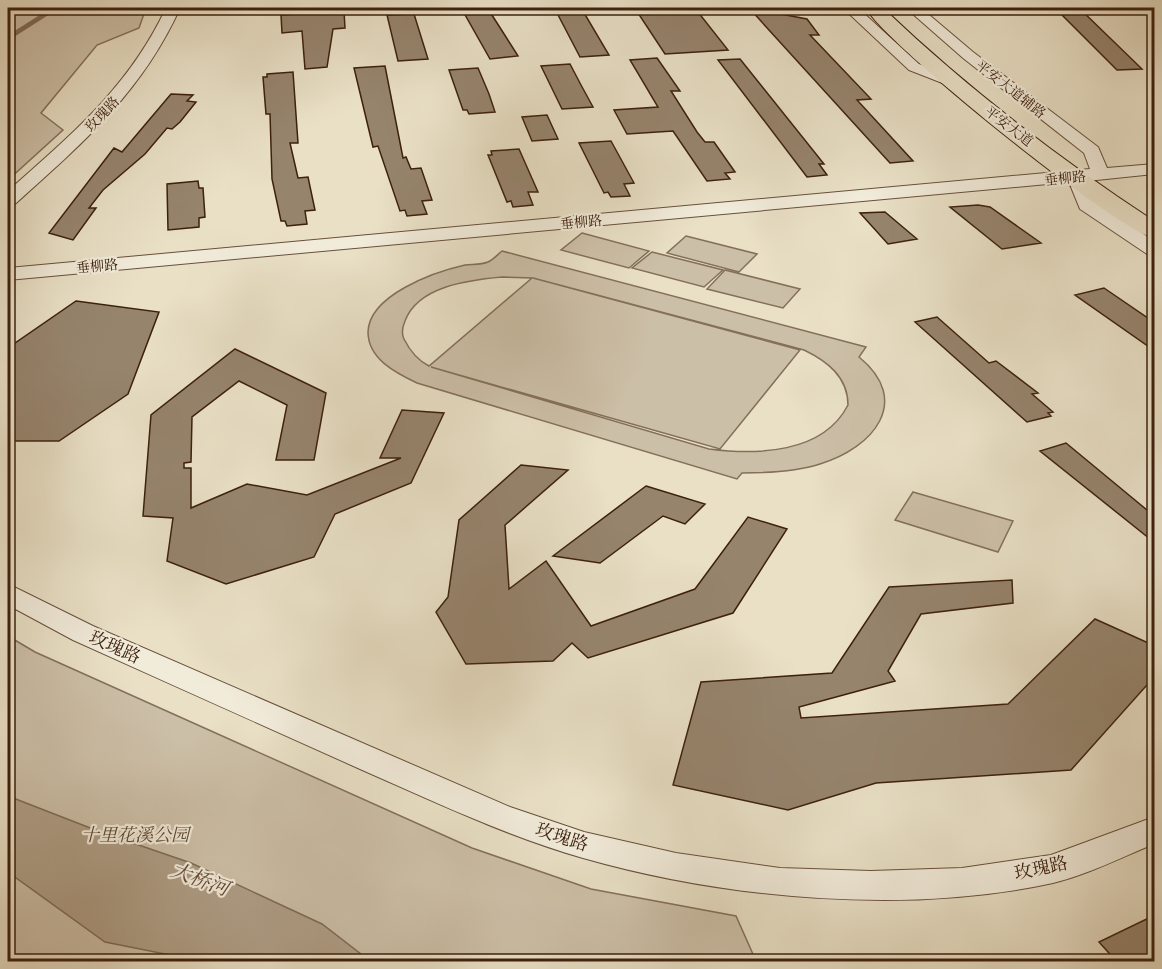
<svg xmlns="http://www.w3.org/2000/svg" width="1162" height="969" viewBox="0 0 1162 969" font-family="'Libre Caslon Text','Noto Serif SC',serif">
  <rect width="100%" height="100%" fill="#e9e0c6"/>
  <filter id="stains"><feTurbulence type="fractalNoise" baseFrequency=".00333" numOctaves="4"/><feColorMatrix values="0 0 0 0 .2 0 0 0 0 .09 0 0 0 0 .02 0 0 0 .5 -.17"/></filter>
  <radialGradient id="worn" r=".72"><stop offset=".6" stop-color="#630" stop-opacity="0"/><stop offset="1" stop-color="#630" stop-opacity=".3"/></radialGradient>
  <path fill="#ccbfa7" stroke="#84705a" stroke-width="1.5" fill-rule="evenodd" d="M8,8h138l-7,20 -42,17 -56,68 22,17 -55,50z
    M582,233l67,18 -20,17 -68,-18z
    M686,236l71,18 -18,18 -72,-19z
    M502,251l364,96 -7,10c54,44 14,91 -39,107 -25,8 -52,9 -78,9l-5,6 -320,-96c-21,-10 -49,-24 -49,-51 1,-37 66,-60 97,-67 7,-1 16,0 23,-3 5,-2 10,-8 14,-11zM502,277l30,1 -103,88c-12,-6 -19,-15 -25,-27 -3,-6 -2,-11 1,-18 13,-35 64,-41 97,-44zM533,278l271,72c23,11 44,27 44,55 -25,49 -92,50 -139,44l-278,-82 289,82 80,-99z
    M652,252l71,18 -19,17 -72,-19z
    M725,270l75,19 -17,19 -76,-19z
    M913,492l100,29 -15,31 -103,-32z
    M8,636l27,16 437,196 119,41 145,27 20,45 -748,1z"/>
  <path fill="#af9f87" stroke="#816c56" stroke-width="1.5" d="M8,796l90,35 93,32 131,61 48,37h-170l-95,-19 -97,-70z"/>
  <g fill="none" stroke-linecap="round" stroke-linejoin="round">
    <path stroke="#816c56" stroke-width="4.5" d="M8,38l47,-30"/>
  </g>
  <path fill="#96846d" stroke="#3d200d" stroke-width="1.5" d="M749,8l58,11 12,16h-9l61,64 -14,1 56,61 -23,2z
    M1055,8h24l63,61 -25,1z
    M676,9l1,4 21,-1 30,38 -63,4 -29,-44z
    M344,11l1,17 -12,1 -6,38 -22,2 -3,-38 -20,2 -1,-18z
    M556,11h27l26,44 -29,2z
    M490,12l16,25 12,19 -28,3 -26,-46z
    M414,14l14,45 -30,2 -11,-46z
    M657,58l23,33h-9l26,41 8,10h9l21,30 -10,1 5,6 -23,2 -34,-50 -46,3 -13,-24 44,-3 -28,-47z
    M740,59l84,105h-5l8,11 -20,2 -89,-117z
    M570,64l11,21 12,22 -31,2 -21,-43z
    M385,66l18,92 3,-1 5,12 10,-1 11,32 -10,1 5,13 -20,2 -2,-6 -5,1 -22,-65 -5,1 -19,-79z
    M478,68l11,26 6,18 -26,2 -2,-4h-4l-14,-40z
    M293,72l5,71h-8l8,35 10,-1 7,33 -10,1 2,13 -20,2 -2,-5h-4l-9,-42 -2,-65h-4l-3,-37h4v-3z
    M171,94l22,1 -6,6 9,1 -16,20 -8,7 -5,-1 -22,26 -42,36 -14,18h7l-23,32 -24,-7 65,-85 8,4z
    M547,115l11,24 -26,2 -10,-24z
    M611,141l23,42 -10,1 6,12 -19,1 -3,-5 -4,1 -25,-50z
    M519,149l19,43h-10l5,13 -20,2 -2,-6 -4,1 -19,-47h4l-1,-4z
    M198,181l1,7h4l2,29 -6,1v9l-31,3 -1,-46z
    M978,205l12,2 51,36 -39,6 -52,-42z
    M885,212l32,27 -29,5 -28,-31z
    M1104,288l51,35v28l-80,-56z
    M76,301l83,11 -31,82 -69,47h-51v-93z
    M937,317l52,46 7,-2 42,32 -6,1 21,18 -5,1 3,3 -24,6 -112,-100z
    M235,349l91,44 -12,67h-38l11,-55 -48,-24 -47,36 -1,45 -7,1v5h7v40l56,-24 60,11 94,-37h-21l22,-48 42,3 -33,70 -76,31 -21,43 -88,27 -59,-23 6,-43 -30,-2 8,-101z
    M1066,443l81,67 8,-3v36l-115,-92z
    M521,465l47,5 -63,55 4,64 37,-28 45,65 104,-37 53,-72 39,12 -54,84 -145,45 -16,-15 -19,18 -87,3 -30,-52 12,-15 11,-77z
    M646,486l59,18 -20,20 -22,-8 -63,47 -47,-7z
    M1012,580l1,23 -92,11 -33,57 7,10 -96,26 2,11 207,-14 87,-85 60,27v30l-84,94 -195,13 -88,27 -115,-25 28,-103 131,-9 57,-86z
    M1155,915v47h-38l-18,-20z"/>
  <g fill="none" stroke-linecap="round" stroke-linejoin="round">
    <defs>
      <path id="minor" d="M166,8h14c-38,84 -98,136 -165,196l-7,1v-14c64,-57 121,-104 158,-183z
        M843,8h15l61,56 37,14 2,3 -8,5 -41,-16z
        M906,8h15l52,44 125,95 9,21 47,-4v10l-67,7 8,21 59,39v15l-7,-2 -67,-45 -11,-27 -1061,98v-12l1082,-99 -6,-16 -121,-95z
        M8,584l85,42 417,181 74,25 92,21 104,15 91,3 91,-3 89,-13 103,-38v27c-32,13 -67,31 -101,39 -146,32 -327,16 -470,-25 -77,-22 -150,-57 -223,-89 -96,-43 -192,-86 -287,-129l-65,-35z"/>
      <path id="major" d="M866,8h17c84,80 175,150 271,213v17c-37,-7 -270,-195 -288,-230z"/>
    </defs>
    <use href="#minor" stroke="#68503b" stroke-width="2"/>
    <use href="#major" stroke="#3d200d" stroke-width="2"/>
    <use href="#minor" fill="#f1ebda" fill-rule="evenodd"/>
    <use href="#major" fill="#e9e0c6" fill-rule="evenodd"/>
  </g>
  <g text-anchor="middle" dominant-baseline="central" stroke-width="4.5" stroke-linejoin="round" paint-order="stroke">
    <g font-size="14" fill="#3d200d" stroke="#f1ebda">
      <text transform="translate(1011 89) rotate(38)">平安大道辅路</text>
      <text transform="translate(102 114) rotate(-47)">玫瑰路</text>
      <text transform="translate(1009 126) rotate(37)">平安大道</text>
      <text transform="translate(1065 178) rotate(-6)">垂柳路</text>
      <text transform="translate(581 222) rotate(-5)">垂柳路</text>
      <text transform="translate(97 266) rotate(-5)">垂柳路</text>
    </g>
    <g font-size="18" fill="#3d200d" stroke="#f1ebda">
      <text transform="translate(115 647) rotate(24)">玫瑰路</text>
      <text transform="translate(562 837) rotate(18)">玫瑰路</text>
      <text transform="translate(1041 868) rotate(-12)">玫瑰路</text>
    </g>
    <g font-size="18" font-style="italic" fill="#614834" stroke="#f1ebda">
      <text x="135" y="835">十里花溪公园</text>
    </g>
    <g font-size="20" font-style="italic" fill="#654c38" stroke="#f1ebda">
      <text transform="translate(200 879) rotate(20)">大桥河</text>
    </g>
  </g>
  <rect width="1162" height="969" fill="none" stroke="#e9e0c6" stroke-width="30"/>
  <rect x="9" y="9" width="1144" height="951" fill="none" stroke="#3d200d" stroke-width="3"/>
  <rect x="15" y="15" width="1132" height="939" fill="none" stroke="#3d200d" stroke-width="1.5"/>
  <rect width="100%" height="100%" filter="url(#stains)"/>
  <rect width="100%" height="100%" fill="url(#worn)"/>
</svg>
